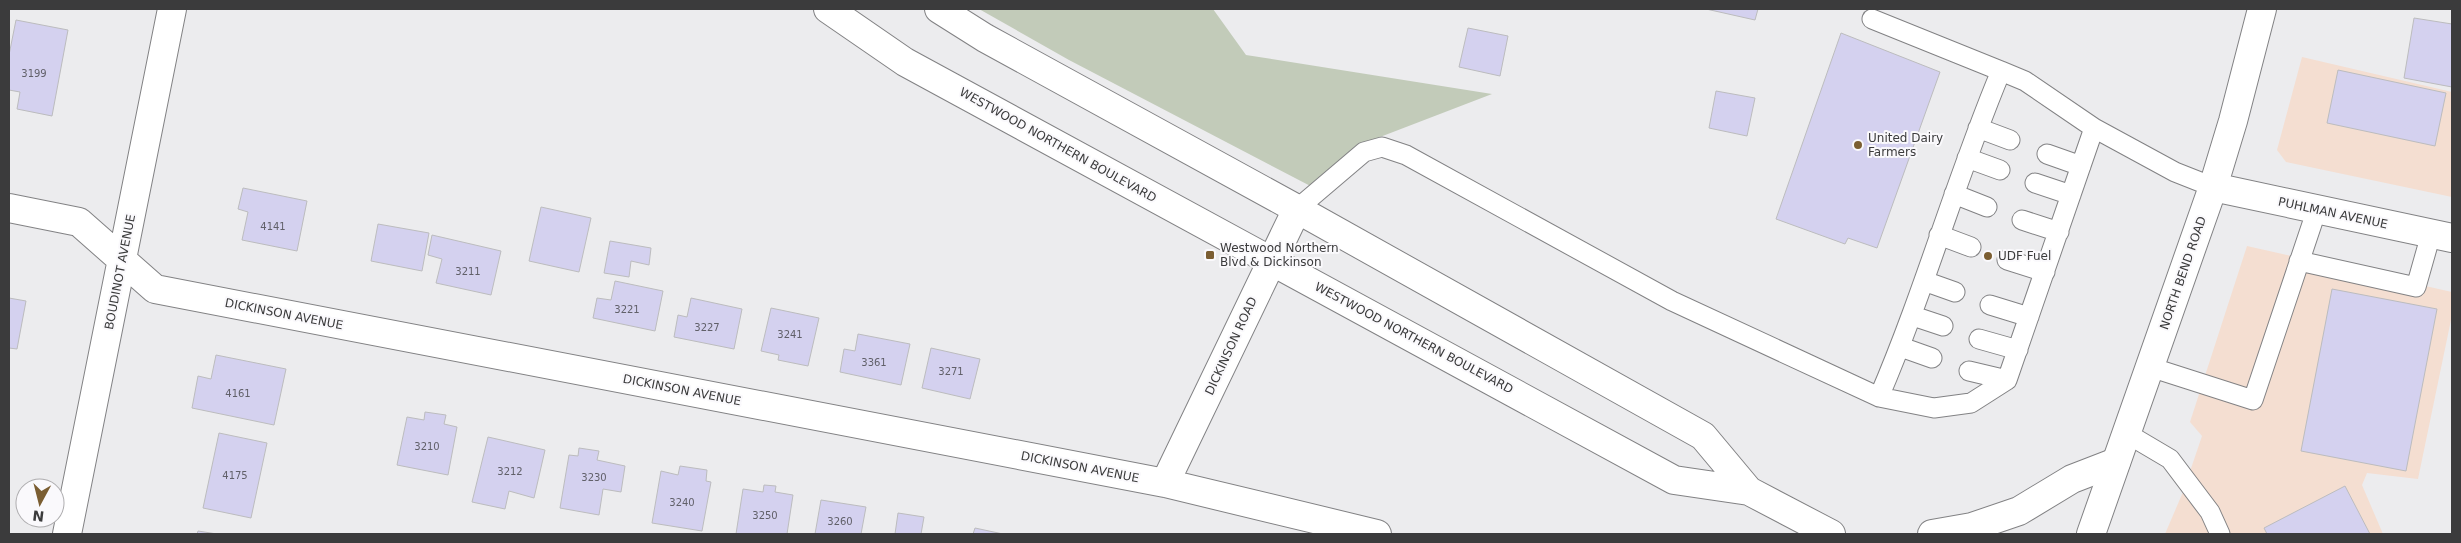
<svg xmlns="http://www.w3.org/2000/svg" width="2461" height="543" viewBox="0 0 2461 543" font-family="'DejaVu Sans',sans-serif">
  <rect width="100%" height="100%" fill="#ececee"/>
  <path fill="#f4ded1" d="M2302,57l150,35v105l-166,-35 -9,-12z
    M2247,246l205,46v23l-34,164 -51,-6 -5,12 21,49h-218l18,-42 19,-56 -12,-14z"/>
  <path fill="#c2cbb9" d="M979,9h234l33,46 246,39 -138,53 -34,44 -251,-131z"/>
  <path fill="#d4d1ef" stroke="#bcbcbe" d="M1706,9h52l-3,11z
    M2414,18l38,6v63l-48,-9z
    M16,20l52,10 -16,86 -35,-7 3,-17 -11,-2v-35z
    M1468,28l40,8 -8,40 -41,-9z
    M1841,33l99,39 -63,176 -29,-10 -3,6 -69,-25z
    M2338,70l108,23 -11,53 -108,-23z
    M1716,91l39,7 -8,38 -38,-8z
    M243,188l64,13 -10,50 -55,-11 6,-28 -10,-3z
    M541,207l50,11 -12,54 -50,-11z
    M378,224l51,9 -7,38 -51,-10z
    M432,235l69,16 -10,44 -55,-12 6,-24 -14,-4z
    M610,241l41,7 -2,17 -18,-4 -2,16 -25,-4z
    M615,281l48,10 -8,40 -62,-13 4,-20 14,2z
    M2332,289l105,20 -31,162 -105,-20z
    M9,298l17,3 -9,48 -8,-1z
    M691,298l51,11 -8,40 -60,-12 4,-22 9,2z
    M771,308l48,10 -11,48 -30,-6 1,-5 -18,-4z
    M858,334l52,10 -9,41 -61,-13 4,-23 11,2z
    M931,348l49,11 -10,40 -48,-11z
    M216,355l70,14 -12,56 -82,-17 6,-32 13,3z
    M425,412l21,3 -2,9 13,3 -9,48 -51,-10 10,-48 17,3z
    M219,433l48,10 -16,75 -48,-10z
    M488,437l57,13 -11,48 -25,-7 -4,18 -33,-7z
    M579,448l20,3 -2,9 28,6 -4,26 -18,-3 -4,26 -39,-7 9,-53 9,1z
    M680,466l27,4 -1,11 5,1 -9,49 -50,-8 9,-52 17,4z
    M764,485l12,1 -1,6 18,3 -6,39h-51l7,-45 20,3z
    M2345,486l25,48h-103l-3,-6z
    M821,500l45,7 -5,27h-46z
    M898,513l26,4 -3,17h-26z
    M975,528l28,6h-30z
    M198,531l19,3h-20z"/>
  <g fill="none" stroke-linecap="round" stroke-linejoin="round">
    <defs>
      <path id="lane" d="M1872,19l129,52
        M1978,128l32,12
        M2047,154l34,12
        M1967,158l33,12
        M2035,183l36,12
        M1954,194l33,13
        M1297,209l67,-57 18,-5 24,8 266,146 207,96 55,11 37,-5 36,-23 87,-252 81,44 38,15
        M2022,220l37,12
        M1939,235l32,12
        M2007,260l38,12
        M2299,261l117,26 15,-53
        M1924,281l31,11
        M1990,305l39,12
        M1913,316l30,10
        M1979,339l39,11
        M1901,347l31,11
        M2150,367l103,33 64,-191
        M1969,371l38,9
        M1879,397c46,-107 77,-219 122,-326l24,10 69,47
        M2126,433l44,26 40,53 10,22"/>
      <path id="street" d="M2213,187l239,51
        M9,208l70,14 76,67 1010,194 212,51
        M1165,483l132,-274
        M67,534l105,-525"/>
      <path id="secondary" d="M2091,534l122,-347 20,-66 29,-112"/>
      <path id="primary" d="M828,9l77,53 769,418 75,11 82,43
        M939,9l46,29 312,171 406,227 46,55
        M1932,534l40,-7 47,-16 53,-32 44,-17"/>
    </defs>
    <use href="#lane" stroke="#828284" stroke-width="21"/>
    <use href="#street" stroke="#828284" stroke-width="30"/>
    <use href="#secondary" stroke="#828284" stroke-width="30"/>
    <use href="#primary" stroke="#828284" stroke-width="30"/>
    <use href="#lane" stroke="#fff" stroke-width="19"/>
    <use href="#street" stroke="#fff" stroke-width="28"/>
    <use href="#secondary" stroke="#fff" stroke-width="28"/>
    <use href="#primary" stroke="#fff" stroke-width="28"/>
  </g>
  <g fill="#7b5e32" stroke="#faf9fc" stroke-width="2">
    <circle cx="1858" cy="145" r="5"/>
    <rect x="1205" y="250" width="10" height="10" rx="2.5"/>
    <circle cx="1988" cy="256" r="5"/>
  </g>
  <g text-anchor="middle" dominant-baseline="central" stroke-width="4" stroke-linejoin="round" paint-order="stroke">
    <g font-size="10" fill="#616069">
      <text x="34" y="73">3199</text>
      <text x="273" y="226">4141</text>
      <text x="468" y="271">3211</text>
      <text x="627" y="309">3221</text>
      <text x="707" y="327">3227</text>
      <text x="790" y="334">3241</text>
      <text x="874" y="362">3361</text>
      <text x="951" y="371">3271</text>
      <text x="238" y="393">4161</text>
      <text x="427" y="446">3210</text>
      <text x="510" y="471">3212</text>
      <text x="235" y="475">4175</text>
      <text x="594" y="477">3230</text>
      <text x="682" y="502">3240</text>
      <text x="765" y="515">3250</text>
      <text x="840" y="521">3260</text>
    </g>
    <g font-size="12" fill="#3b3b3c" stroke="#faf9fc" text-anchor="start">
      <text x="1868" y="138">United Dairy<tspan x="1868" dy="14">Farmers</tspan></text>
      <text x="1220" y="248">Westwood Northern<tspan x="1220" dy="14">Blvd &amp; Dickinson</tspan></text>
      <text x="1998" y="256">UDF Fuel</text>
    </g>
    <g font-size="12" fill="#3b3b3c" stroke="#faf9fc">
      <text transform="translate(1058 145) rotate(29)">WESTWOOD NORTHERN BOULEVARD</text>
      <text transform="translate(2333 213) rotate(12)">PUHLMAN AVENUE</text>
      <text transform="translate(120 272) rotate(-79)">BOUDINOT AVENUE</text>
      <text transform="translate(2183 273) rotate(-71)">NORTH BEND ROAD</text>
      <text transform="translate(284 314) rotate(11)">DICKINSON AVENUE</text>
      <text transform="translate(1414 338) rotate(28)">WESTWOOD NORTHERN BOULEVARD</text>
      <text transform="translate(1231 346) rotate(-65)">DICKINSON ROAD</text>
      <text transform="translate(682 390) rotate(11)">DICKINSON AVENUE</text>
      <text transform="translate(1080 467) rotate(11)">DICKINSON AVENUE</text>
    </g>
  </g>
  <rect width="2461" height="543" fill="none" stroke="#3b3b3c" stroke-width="20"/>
  <g transform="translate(40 503) rotate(187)"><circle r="24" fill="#faf9fc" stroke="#aeadaf"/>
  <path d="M0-4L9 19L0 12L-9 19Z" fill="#7b5e32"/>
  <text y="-8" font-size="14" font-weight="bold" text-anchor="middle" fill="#3b3b3c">N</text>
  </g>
</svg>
